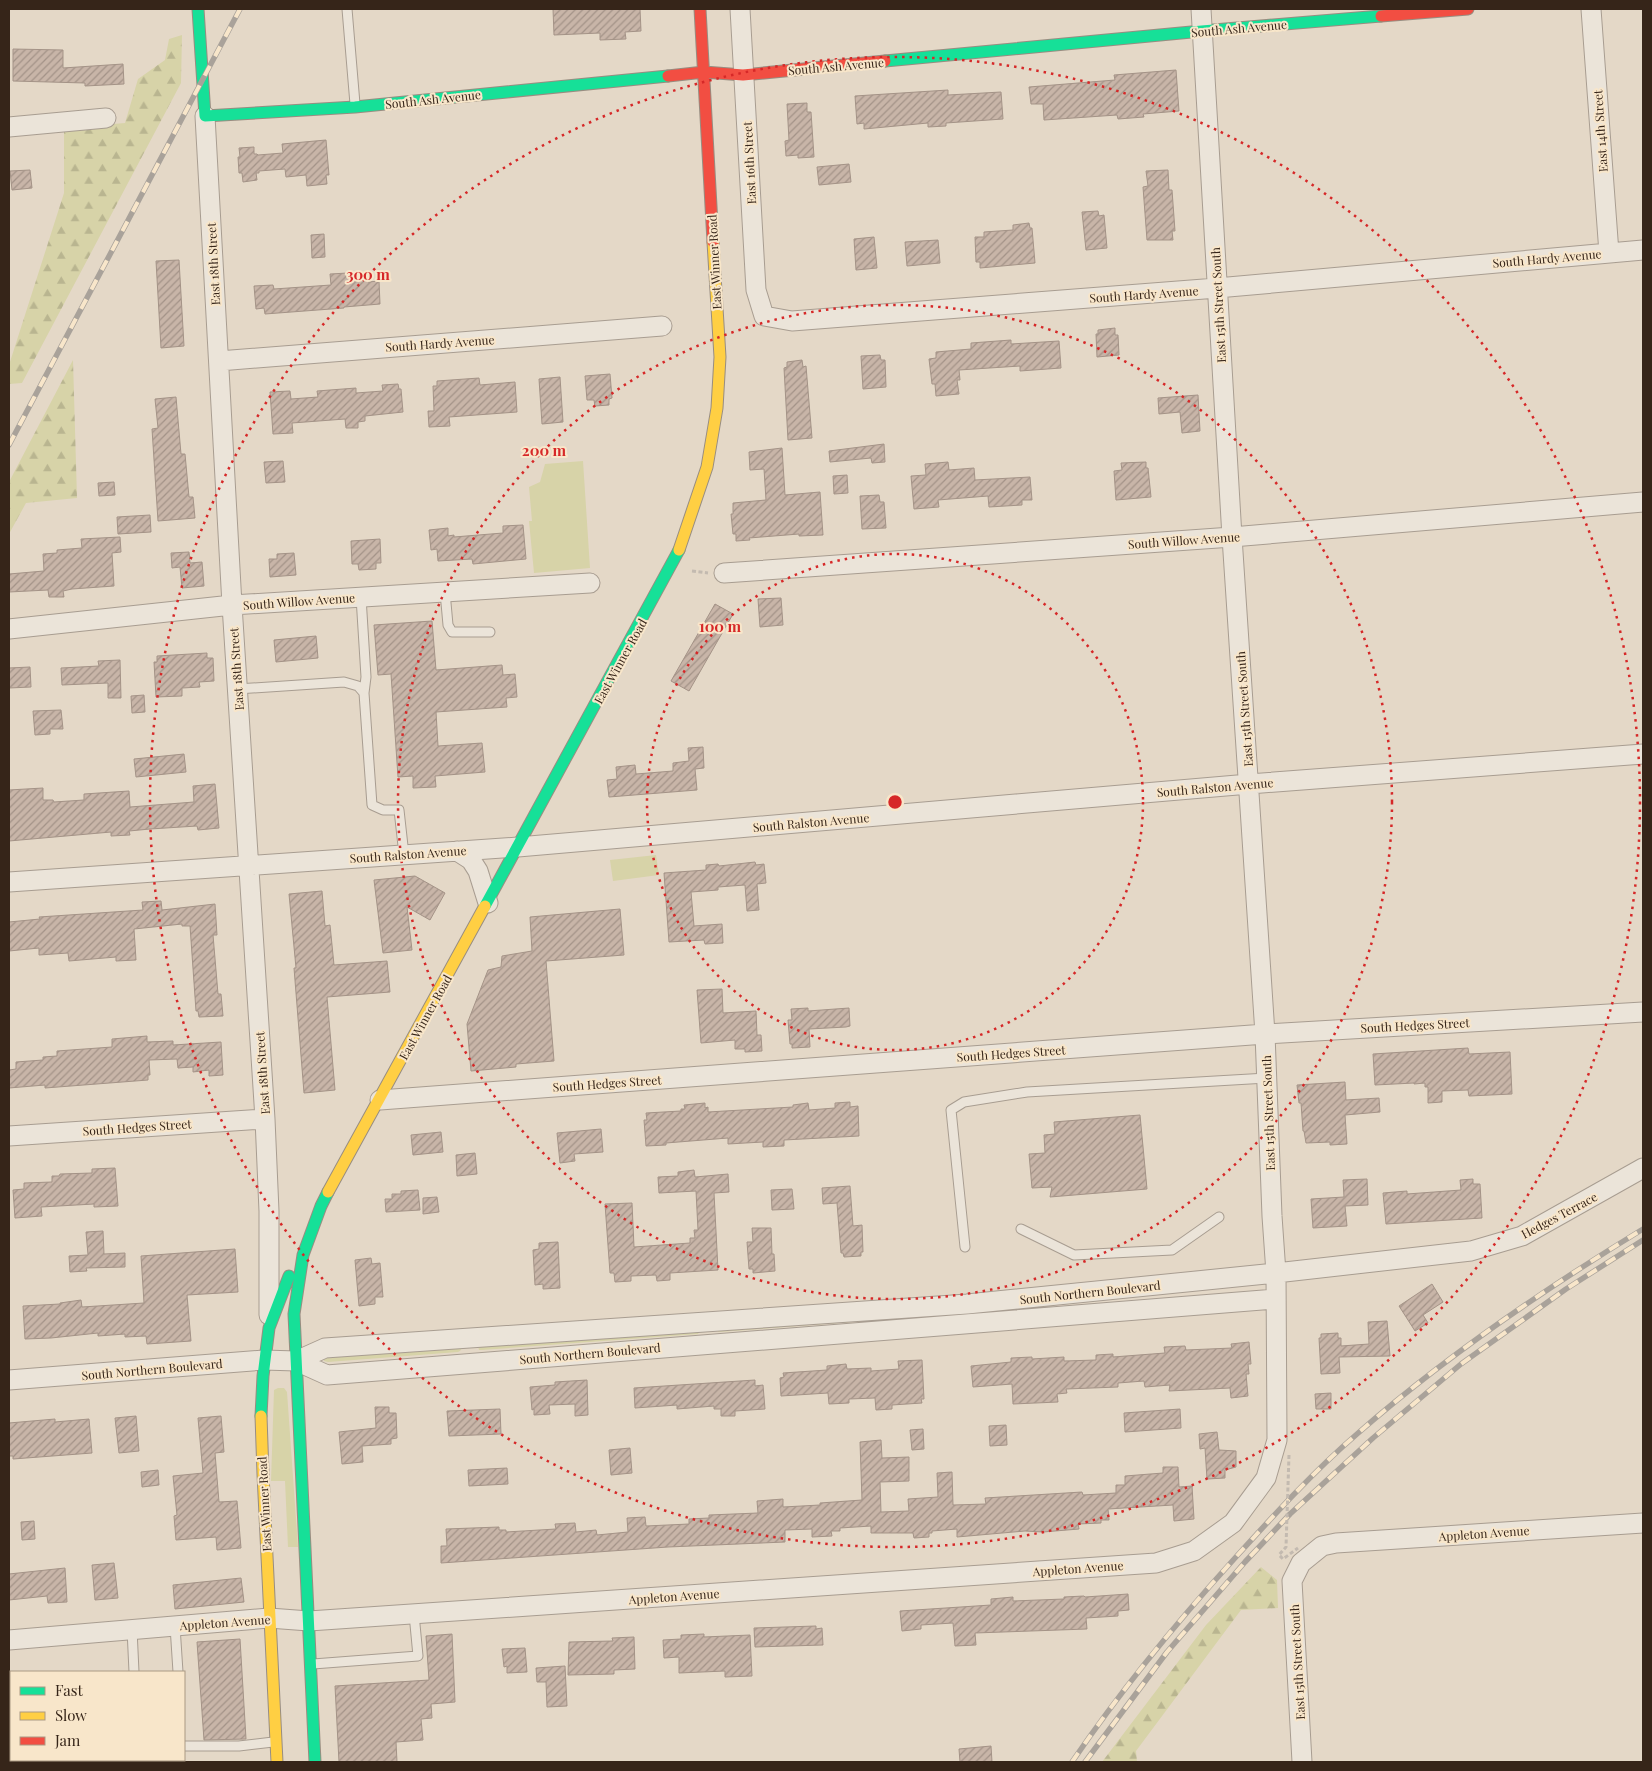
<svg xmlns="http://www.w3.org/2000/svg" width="1652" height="1771" viewBox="0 0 1652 1771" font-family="'Playfair Display',serif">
  <defs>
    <pattern id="forest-firs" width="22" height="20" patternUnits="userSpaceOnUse" patternTransform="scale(1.25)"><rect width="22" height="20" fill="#d7d3a8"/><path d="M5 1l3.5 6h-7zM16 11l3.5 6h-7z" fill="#b9b590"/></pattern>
    <pattern id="building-hatch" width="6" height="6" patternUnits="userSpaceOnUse" patternTransform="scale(1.25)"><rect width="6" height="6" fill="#c8b5a8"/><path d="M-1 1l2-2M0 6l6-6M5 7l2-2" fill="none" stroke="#a39388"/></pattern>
  </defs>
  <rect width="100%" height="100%" fill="#e4d8c7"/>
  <path fill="#d7d3a8" d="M583,461l7,107 -56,5 -5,-52h3l-3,-34 11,-5 5,-18z
    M656,855l3,20 -46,6 -3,-21z
    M921,1316l-1,1 -201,15 -3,-2z
    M700,1331l-2,3 -216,16h-3l-1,-4z
    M462,1348l-2,3 -2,1 -130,10 -4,-1v-4z
    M278,1388h6l3,4 11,155h-10l-3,-66h-14l3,-91z"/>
  <path fill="url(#forest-firs)" d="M182,35l-1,48 -159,300 -13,1v-19l55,-172v-65l61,-5 13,-44 27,-19 4,-21z
    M73,360l4,138 -51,5 -17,31v-52z
    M1261,1567l16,13 1,28 -37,2 -105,141 1,11h-35l104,-137z"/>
  <path fill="url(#building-hatch)" stroke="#a49387" d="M553,9h87l1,22 -16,1 1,7 -26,1v-7l-46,2z
    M13,49l50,1v18l60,-4 1,20 -39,2v-3l-72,-2z
    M1176,70l3,41 -36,3 1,3 -26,2 -1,-4 -73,5 -1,-16h-12l-2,-17 86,-7 -1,-5z
    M948,90v5l53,-3 2,27 -57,4v3l-18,1v-4l-64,6v-6l-7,1 -2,-28z
    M807,103v9h4l3,45 -16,1v-3l-12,1 -1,-15 4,-1 -2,-36z
    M326,140l3,35h-3l1,9 -20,2 -1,-11 -20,2 -1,-8 -26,2v2h-3l1,7 -14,2 -1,-9h-3l-1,-16h2l-1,-9 15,-1v7h3l1,1 25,-2 -1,-9z
    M849,164l2,18 -32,3 -2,-18z
    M30,170l2,18 -20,2 -2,-19z
    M1168,170l1,20h3l3,41h-3l1,9h-26l-4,-53 5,-1 -2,-15z
    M1098,211l1,5 5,-1 3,33 -21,2 -4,-38z
    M1029,223l1,5h2l3,35 -55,5v-6h-4l-1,-25h9v-5l29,-2v-5z
    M324,234l1,23 -13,1 -1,-23z
    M874,237l3,31 -21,2 -2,-31z
    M938,240l2,23 -33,3 -2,-24z
    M179,260l5,86 -23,2 -5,-87z
    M348,273l1,4 18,-2 1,7 11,-1 1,23 -36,3v1l-79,6 -1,-6 -8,1 -2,-23 19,-1 1,4 57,-4 -1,-11z
    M1115,328v7h3l1,20 -22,2 -1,-23h2v-4z
    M1011,340v4l48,-3 2,27 -41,3v-5l-61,4 1,10h-3l2,14 -23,2 -1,-12h-3l-3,-25 7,-1v-6l35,-3v-6z
    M880,355l1,5h4l1,27 -23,2 -2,-33z
    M802,360l1,7 3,-1 6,72 -24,2 -4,-72 3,-1v-5z
    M610,374l2,24 -3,1v6l-14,1 -1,-6h-7l-2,-24z
    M560,377l3,45 -21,2 -3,-45z
    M479,378l1,7 35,-3 2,30 -68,5 1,9 -21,1 -1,-16h6l-1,-25h4v-5z
    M398,384l1,5h2l2,23 -38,4v5l-7,1v6h-12l-1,-9 -53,4 1,10 -20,1 -3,-42 20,-1 1,8 27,-2 -1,-6 39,-3v5l27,-2 -1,-6z
    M1198,395l2,36 -18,2 -2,-21 -21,2 -1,-16z
    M176,397l5,57h4l4,43h4l2,21 -37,3 -6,-92 6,-1 -3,-29z
    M884,444l1,18 -13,1 -1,-5 -41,4 -1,-11z
    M782,448l3,47 35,-3 3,43 -24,1v-2l-50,4 1,2 -14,1v-7h-3l-2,-20h2v-11l33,-3 -2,-31 -14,1 -1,-18z
    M283,461l2,21 -19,1 -2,-21z
    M948,462l1,8 25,-2 1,12 55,-3 2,23h-10v5l-33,2 -1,-11 -50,4 1,7 -25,2 -3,-33 15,-1 -1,-11z
    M1146,462v6h2l3,29 -35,3 -2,-29 8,-1 -1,-7z
    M847,475l1,18 -14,1 -1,-18z
    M114,482l1,13 -16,1 -1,-13z
    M879,495l1,7h4l2,26 -24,1 -2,-33z
    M150,515l1,17 -33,2 -1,-17z
    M523,525l3,34 -53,5 -1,-5 -34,2 -1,-12 -6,1 -2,-20 19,-2v8l6,-1v2l49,-4v-7z
    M120,537l1,15 -9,1 2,33 -42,3 -9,2 1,6h-15l-1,-7 -39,2v-18l35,-3 -1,-17 14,-1v-3l25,-2 -1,-9z
    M380,539l1,24h-5v6l-17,1 -1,-6h-6l-1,-23z
    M189,552l1,11 12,-1 2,24 -22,2 -2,-21 -8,1 -1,-15z
    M294,553l2,22 -26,2 -1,-18h8v-5z
    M781,598l2,27 -23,2 -2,-28z
    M715,604l18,10 -44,77 -18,-10z
    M432,621l4,49 66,-5 1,10 12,-1 2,23 -11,1 1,9 -71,5 2,34 44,-3 3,29 -50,4 1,11 -23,1v-12l-15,1 -7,-103 -13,1 -4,-50z
    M316,636l2,22 -42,4 -2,-22z
    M207,653v5h6l1,23 -15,1 1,5 -18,1v8l-26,1 -2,-35h3v-6z
    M120,660l1,38h-13v-15l-46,2 -1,-17 38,-2 -1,-5z
    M30,667l1,20 -22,1v-20z
    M144,695l1,17 -13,1 -1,-17z
    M61,710l2,19h-13v5l-15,1 -2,-24z
    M703,747l1,21 -9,1 2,21 -88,7 -2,-17 10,-1 -1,-12 19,-2 1,9 37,-3v-8l16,-2 -1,-13z
    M184,754l2,18 -50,5 -2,-18z
    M215,784l4,44 -21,2 -1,-4 -47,3 -21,2 1,4 -19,1v-4l-102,9v-51l34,-2v12h10l1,2 30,-2v-6l45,-3 1,16 64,-5 -1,-16z
    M755,862l1,3 8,-1 2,19 -9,1 2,26 -12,1 -2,-26 -27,2v3l-27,2 3,34 28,-2 1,19 -18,1 -1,-4 -35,2 -5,-69 42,-3v-5l12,-1 1,2z
    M415,876l30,17 -15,27 -23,-13 5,43 -29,3 -9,-73z
    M322,891l3,35 5,-1 4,40 53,-4 3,31 -63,5 8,93 -31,3 -10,-125h2l-7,-74z
    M161,901l1,9 53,-6 2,31h-4l5,59h3l2,22 -24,1 -1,-6h-2l-6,-85h-8v-2l-48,5 2,31 -20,1v-4l-47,4 -1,-8 -29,2v-7l-30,3v-29l31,-3 -1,-2 104,-7 -1,-8z
    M620,909l4,46 -78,6 8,100 -38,3v3l-45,4 -4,-47 21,-54 13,-3 1,-11 30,-5 -2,-34z
    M722,989l1,24 33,-2 1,24h4l1,16 -17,1v-3h-10v-9l-34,3 -4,-53z
    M808,1008v3l41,-3 1,18 -4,1 -37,2 1,18 -18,1v-4h-2l-2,-24h4l-1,-11z
    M147,1036v6l26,-1v4l48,-3 2,33 -14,1v-6l-16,2v-5l-15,1 -1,-9 -28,1 1,15h-2v5l-103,8v-3l-36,3v-18l7,-1v-7l27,-2v-3l14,-1v-5l55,-4v-8z
    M1468,1048l1,6 41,-2 2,42 -43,2 -1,-6 -26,1v11l-14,1v-16h-3v-4l-11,1v-1l-39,2 -2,-31z
    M1345,1082l1,18 33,-2 1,14 -35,3 2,29 -17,1v-3l-24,1 -2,-12h-1l-2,-28h-2l-2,-18z
    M850,1102v5l8,-1 1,30 -75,4v6l-21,1v-5l-35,2v-6l-62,5v2l-20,1 -2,-26h3l-1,-7 35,-2v-2h4l-1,-4 21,-2v5l3,-1v5l85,-5v-2l15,-2 1,7 26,-2v-5z
    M1140,1115l7,74 -97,8 2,-10 -20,1 -3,-34 16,-1 -1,-18 11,-1 -1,-12z
    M601,1129l2,23 -29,2 1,7 -15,2 -3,-30z
    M441,1132l2,20 -30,3 -2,-20z
    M475,1153l2,21 -20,2 -1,-21z
    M115,1168l3,38 -24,1v-3l-53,3 1,9 -27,2 -2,-28 11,-1v-6l28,-1v-6h7l1,-2 32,-1v-4z
    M694,1170l1,7 33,-3 1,18 -15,1 4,77 -48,3v7l-13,1 -1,-6 -25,1v5l-16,1 -1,-9h-4l-5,-69 27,-1 2,44 56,-4v-5h5l-1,-8h4l-2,-39 -37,2 -1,-16 20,-1v-4z
    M1367,1179l1,26 -23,1 2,20 -34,2 -2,-29 33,-2 -1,-17z
    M1473,1179v5h7l2,34 -96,6 -3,-31 24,-2v3l54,-4 -1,-10z
    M850,1186l3,40 9,-1 1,27h-2v4l-17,1 -1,-4h-2l-4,-50 -14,1 -1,-16z
    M792,1189l2,20 -22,1 -1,-20z
    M418,1190l2,20 -34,2 -1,-13h7v-5h9v-3z
    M437,1197l2,15 -16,2v-16z
    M752,1228h19l1,26h2l1,17 -22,2v-4h-4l-2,-27h6z
    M103,1231l1,23 21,-1v14l-39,1 1,3 -17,1 -1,-16 19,-1 -2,-23z
    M558,1242l2,46 -17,1v-5l-8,1 -2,-35 6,-1v-6z
    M235,1249l3,43 -51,3 4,46 -44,3 -1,-8 -21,1v-3l-27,2v-3l-47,5 -26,1 -2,-33 37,-2v-1l21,-3 1,7 62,-4 -3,-47z
    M371,1258l1,6 8,-1 3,34h-8v7l-16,2 -4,-46z
    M1432,1284l11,18 -20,13 5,8 -13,8 -16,-25z
    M1387,1321l3,35 -51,1 1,16 -19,1 -2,-36h2v-4l17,-1v5h3v8l28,-2 -1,-22z
    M1249,1342l2,22h-3l1,10h-3l2,22 -17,2 -1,-10 -61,3 1,-6 -25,2 -1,-6 -26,2v4l-52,2 1,4 -10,1 1,8 -45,2 -1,-20 -39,3 -2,-21 40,-4v-4l21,-1v2l32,-2v4l32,-1v-5l17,-1v3l52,-4 -1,-6 21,-1 1,4 46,-2 -1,-4z
    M922,1360l2,39h-3l1,4 -30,2v4l-16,1 -1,-12 -26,1v4l-20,1 -1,-11 -47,3 -1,-18 4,-1 -1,-4 44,-3v-4l19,-2 1,5 24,-1v3l28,-2 -1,-8z
    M587,1380l1,35 -13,1v-12l-26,1 1,9 -16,1v-6l-2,1 -2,-23 25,-2v-3z
    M755,1380v6l8,-1 2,24 -30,2v5h-14v-7h-7v-3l-37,3v-4l-42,3 -1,-20z
    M1331,1393v16h-15l-1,-15z
    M375,1407h14v6h7l1,25 -6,1v5l-29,2 1,16 -21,2 -3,-32 37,-4z
    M500,1409l1,25 -52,2 -2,-25z
    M1180,1409l1,19 -56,4 -1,-19z
    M136,1416l3,35 -20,2 -4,-35z
    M221,1416l3,36 -9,1 4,49 18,-1 4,47 -24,2 -1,-13 -40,3 -2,-24 3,-1 -4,-39 30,-3 -5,-55z
    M55,1419v3l34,-3 3,34 -79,6v-3h-4v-33z
    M1006,1425l1,20 -17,1 -1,-20z
    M923,1429l1,20 -12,1 -2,-20z
    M1217,1432l2,18 17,1v16l-11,3v8l-18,1 -2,-31 -5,1 -1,-15z
    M881,1440l1,18 27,-1v24l-29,1 1,30 28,-1 -1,-12 30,-2 -1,-24 15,-1 1,33 33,-1 -1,-6 97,-6 1,3 33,-2v-8h9v-9l38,-3v-6h15l1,20 13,-1 2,33 -20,2 -1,-16 -65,4 1,11h-8v3l-23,1 1,5 -36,3 -18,-1 -68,6v-8l-25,2v2h-3v4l-15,1 -1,-5h-42v-7l-31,2v3h-9l1,5 -20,1v-8l-27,1v12l-117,5 -227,16v-17h6l-1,-17 53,-2v3h7v2l50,-3 -1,-5 20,-1 1,9 20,-2 1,5 31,-3 -1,-14 18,-1 1,9 43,-2v-5l20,-1v-3l49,-2 -1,-12 26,-2v8l37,-2v-2l42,-3 -2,-58z
    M630,1448l2,25 -21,2 -2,-25z
    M507,1468l1,16 -39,2 -1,-16z
    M158,1470l1,15 -17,2 -1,-15z
    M34,1521l1,18 -13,1 -1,-18z
    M114,1563l4,35 -23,2 -3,-35z
    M65,1568l2,34 -19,1 -1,-7 -38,4v-26z
    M241,1578l3,24 -69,7 -2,-24z
    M1128,1594l1,16 -11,1v5l-32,2 1,11 -112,4 1,12 -21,1 -2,-23 -32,2v4l-19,2 -2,-20 91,-6v-6l22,-2v4l51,-2v-2l20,-1 1,1z
    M816,1626v3l6,-1 1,17 -68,2 -1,-19z
    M452,1634l3,68 -24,2 1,14 -11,1 2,21 -27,2 1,20h-58l-4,-76 94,-6 -3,-44z
    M704,1634v3l46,-2 2,41 -27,1v-6l-46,2v-16l-15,1 -1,-18 18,-1v-4z
    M634,1637l1,32 -21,1v4l-46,1 1,-33 44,-1 -1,-3z
    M240,1639l6,100 -42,1 -7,-98z
    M525,1648l2,24 -20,1v-7l-3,1 -2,-18z
    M565,1666l2,40 -20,1 -1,-25h-9l-1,-14z
    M991,1746l1,16h-32l-1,-13z"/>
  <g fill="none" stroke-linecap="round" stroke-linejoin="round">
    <defs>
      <path id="lane" d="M347,9l8,95
        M445,592l3,33 4,7h38
        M361,597l5,80 -2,16
        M237,689l107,-7 14,4 6,7 8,112 11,5h16l5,45
        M1021,1229l53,26 98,-5 47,-33
        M965,1247l-14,-137 13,-8 63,-10 240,-14
        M175,1626l3,46
        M132,1629l2,43
        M313,1664l105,-8 -4,-42
        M184,1746h55l34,-4
        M126,1762l1,-2"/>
      <path id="street" d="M740,9l16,281 8,26 28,5 425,-33 426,-38
        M1591,9l18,244
        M205,116l27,489 33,514 4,92v104
        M9,127l97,-9
        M219,361l443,-35
        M724,573l508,-36 411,-35
        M9,629l223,-24 358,-22
        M457,851l14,9 7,11 10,32
        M9,882l509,-35 731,-63 394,-30
        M380,1100l885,-66 378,-22
        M9,1136l256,-17
        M296,1361l29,-13 642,-44 309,-31 195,-22 51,-15 121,-68
        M9,1380l255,-20 32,1 31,14 949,-76
        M9,1640l260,-22 40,3 847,-58 38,-12 39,-28 33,-45 11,-38 -1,-167 -4,-57 -7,-182 -33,-497 -31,-528
        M1302,1762l-10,-181 9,-18 21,-17 14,-3 307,-20"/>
      <path id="fast" d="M198,9l7,107 150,-9 313,-31
        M885,61l317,-30 179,-15
        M485,906l194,-356
        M261,1416l2,-40 6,-48 20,-52
        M315,1762l-21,-448 9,-59 18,-49 7,-14"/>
      <path id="slow" d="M679,550l28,-83 10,-59 3,-51 -7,-115
        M328,1192l157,-286
        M261,1416l2,58 14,288"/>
      <path id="jam" d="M700,9l13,233
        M1381,16l87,-7
        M668,76l36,-4 39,3 142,-14"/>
    </defs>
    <use href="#lane" stroke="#a89d91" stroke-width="11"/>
    <use href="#street" stroke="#a89d91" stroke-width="21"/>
    <use href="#fast" stroke="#988d81" stroke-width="13"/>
    <use href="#slow" stroke="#988d81" stroke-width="13"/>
    <use href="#jam" stroke="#988d81" stroke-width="13"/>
    <path stroke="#c3bab0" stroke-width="3" stroke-dasharray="4 2.5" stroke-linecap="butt" d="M692,571l16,2"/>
    <use href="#lane" stroke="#ebe4d9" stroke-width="9"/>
    <use href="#street" stroke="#ebe4d9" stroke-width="19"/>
    <use href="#fast" stroke="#16e098" stroke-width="11"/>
    <use href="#slow" stroke="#ffcf43" stroke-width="11"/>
    <use href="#jam" stroke="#f24e42" stroke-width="11"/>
    <defs>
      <path id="rail" d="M9,445l231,-436
        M1072,1762c49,-72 104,-139 163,-204 39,-43 78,-86 122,-124 88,-77 186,-144 286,-205
        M1085,1762l82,-110 78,-90 45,-48 83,-76 88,-74 105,-75 77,-49"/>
    </defs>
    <use href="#rail" stroke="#a9a29a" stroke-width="5.5"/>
    <use href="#rail" stroke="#f8e6ca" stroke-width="4" stroke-dasharray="11" stroke-linecap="butt"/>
    <path stroke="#c3bab0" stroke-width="3" stroke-dasharray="4 2.5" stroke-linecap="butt" d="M1289,1455l-3,92 -7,8 4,4 15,-11"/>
  </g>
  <g fill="none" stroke="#d62828" stroke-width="2.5" stroke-dasharray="2.5 5">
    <circle cx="895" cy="802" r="248"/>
    <circle cx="895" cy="802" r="497"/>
    <circle cx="895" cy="802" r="745"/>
  </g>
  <g text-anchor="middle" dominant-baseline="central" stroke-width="4" stroke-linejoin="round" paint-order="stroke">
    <g font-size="12" fill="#362519" stroke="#f8e6ca">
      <text transform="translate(1239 28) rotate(-5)">South Ash Avenue</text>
      <text transform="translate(836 66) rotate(-5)">South Ash Avenue</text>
      <text transform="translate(433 99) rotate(-6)">South Ash Avenue</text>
      <text transform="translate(1600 131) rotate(-94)">East 14th Street</text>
      <text transform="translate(749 163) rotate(-93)">East 16th Street</text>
      <text transform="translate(1547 258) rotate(-5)">South Hardy Avenue</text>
      <text transform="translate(714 262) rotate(-93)">East Winner Road</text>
      <text transform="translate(213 264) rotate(-93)">East 18th Street</text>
      <text transform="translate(1144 294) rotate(-4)">South Hardy Avenue</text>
      <text transform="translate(1218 305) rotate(-93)">East 15th Street South</text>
      <text transform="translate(440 343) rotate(-4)">South Hardy Avenue</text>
      <text transform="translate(1184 540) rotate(-4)">South Willow Avenue</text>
      <text transform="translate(299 601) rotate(-4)">South Willow Avenue</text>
      <text transform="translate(620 661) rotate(-61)">East Winner Road</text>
      <text transform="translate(236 669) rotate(-94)">East 18th Street</text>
      <text transform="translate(1244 709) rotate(-94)">East 15th Street South</text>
      <text transform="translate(1215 787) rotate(-5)">South Ralston Avenue</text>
      <text transform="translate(811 822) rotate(-5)">South Ralston Avenue</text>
      <text transform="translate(408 854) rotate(-4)">South Ralston Avenue</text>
      <text transform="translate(425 1017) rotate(-61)">East Winner Road</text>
      <text transform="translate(1415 1025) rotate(-3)">South Hedges Street</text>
      <text transform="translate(1011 1053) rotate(-4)">South Hedges Street</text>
      <text transform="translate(262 1073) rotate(-94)">East 18th Street</text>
      <text transform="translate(607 1083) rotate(-4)">South Hedges Street</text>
      <text transform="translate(1268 1113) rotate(-92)">East 15th Street South</text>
      <text transform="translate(137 1127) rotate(-4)">South Hedges Street</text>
      <text transform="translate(1559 1215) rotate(-28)">Hedges Terrace</text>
      <text transform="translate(1090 1292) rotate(-6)">South Northern Boulevard</text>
      <text transform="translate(590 1353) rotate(-5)">South Northern Boulevard</text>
      <text transform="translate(152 1369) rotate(-5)">South Northern Boulevard</text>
      <text transform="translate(264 1504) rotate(-93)">East Winner Road</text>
      <text transform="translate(1484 1533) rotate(-4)">Appleton Avenue</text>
      <text transform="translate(1078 1568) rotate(-4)">Appleton Avenue</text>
      <text transform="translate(674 1596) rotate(-4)">Appleton Avenue</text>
      <text transform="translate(225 1622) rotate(-4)">Appleton Avenue</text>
      <text transform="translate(1297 1662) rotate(-93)">East 15th Street South</text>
    </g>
  </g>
  <circle cx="895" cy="802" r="8" fill="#d62828" stroke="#f8e6ca" stroke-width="2.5"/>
  <g font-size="15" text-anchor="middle" font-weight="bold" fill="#d62828" stroke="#f8e6ca" stroke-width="4" stroke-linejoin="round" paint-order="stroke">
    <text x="368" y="280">300 m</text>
    <text x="544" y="456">200 m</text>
    <text x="720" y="632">100 m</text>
  </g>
  <rect width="1652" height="1771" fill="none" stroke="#362519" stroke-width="20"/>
  <rect x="10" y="1671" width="175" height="90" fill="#f8e6ca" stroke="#aa9983"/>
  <rect x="20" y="1687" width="25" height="8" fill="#16e098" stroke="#aa9983"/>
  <text x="55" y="1696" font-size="15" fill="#362519">Fast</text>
  <rect x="20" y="1712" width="25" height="8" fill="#ffcf43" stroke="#aa9983"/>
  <text x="55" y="1721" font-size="15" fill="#362519">Slow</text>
  <rect x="20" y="1737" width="25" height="8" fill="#f24e42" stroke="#aa9983"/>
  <text x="55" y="1746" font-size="15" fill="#362519">Jam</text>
</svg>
